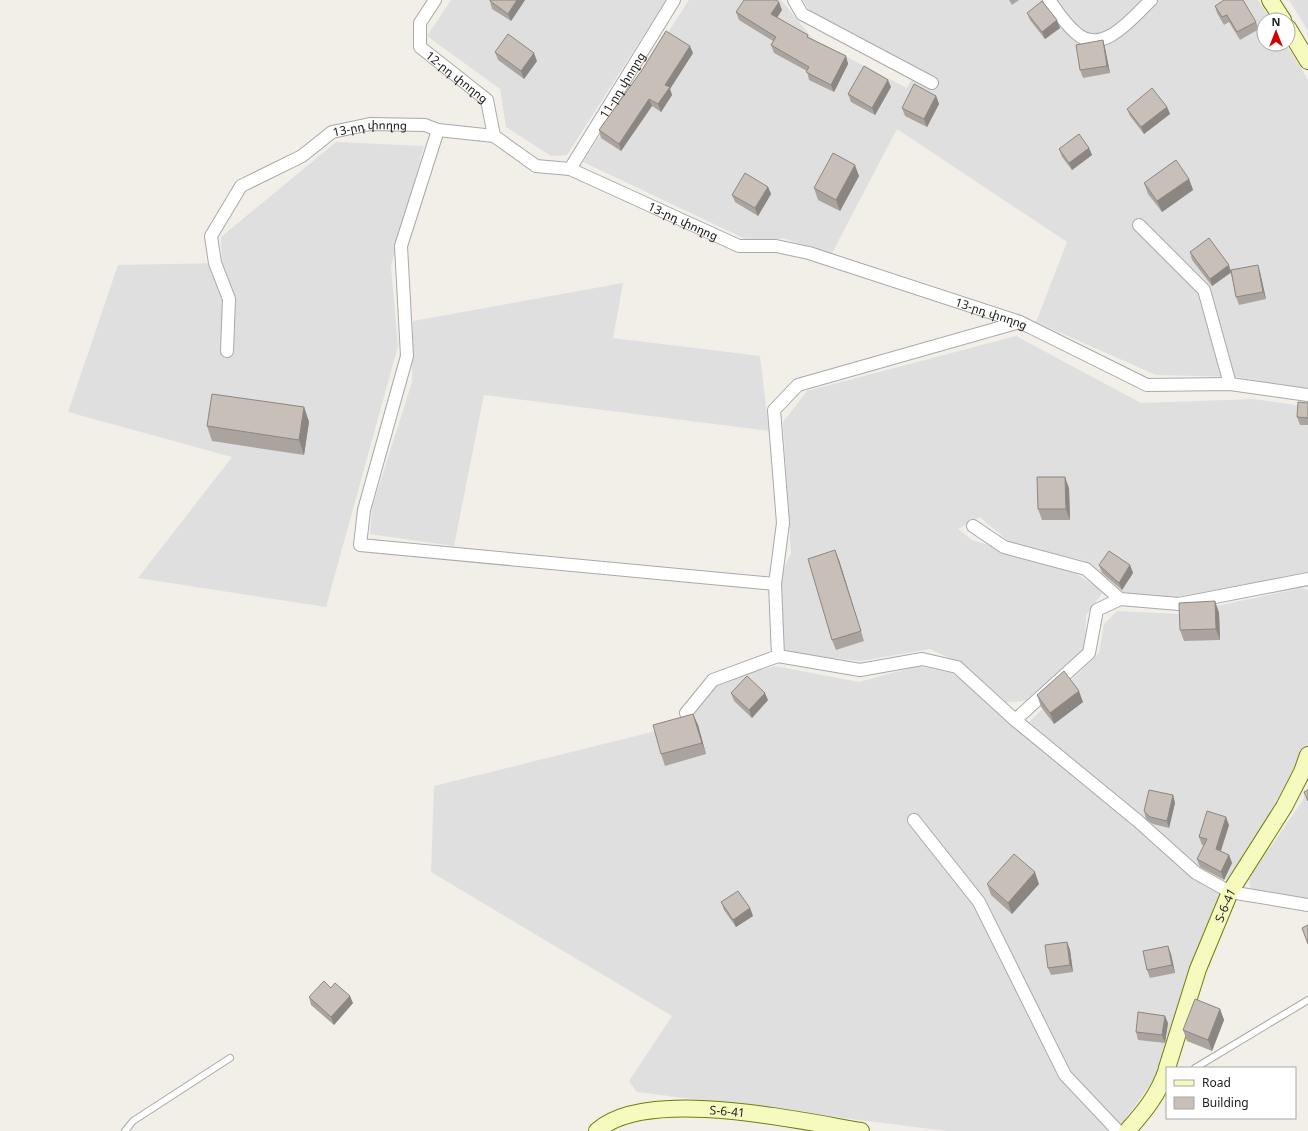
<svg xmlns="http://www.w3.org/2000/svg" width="1308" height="1131" viewBox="0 0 1308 1131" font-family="'Noto Sans','Noto Sans Armenian',sans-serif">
  <rect width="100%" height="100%" fill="#f2efe9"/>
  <path fill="#e0dfdf" d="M451,0h215l-99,155 -16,1 -45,-29 -6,-38 -73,-53z
    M689,0h92l33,40 93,48 9,-17 -106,-60 -7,-11h455l13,20h-7v24h22l22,36v309l-71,-12 -81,-2 -120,-53 31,-80 -170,-113 -66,126 -48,-17 -27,6 -173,-82z
    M1289,0h19v31z
    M336,142l88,4 -33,120 7,80 -72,261 -188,-29 94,-121 -164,-45 50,-147 104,-2 -1,-26z
    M623,283l-10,55 147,18 9,75 -285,-36 -30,151 -84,-12 2,-26 40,-126 1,-61z
    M1016,336l125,67 113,-4 54,8v166l-126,26 -59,-6 -37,-32 -76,-18 -30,-26 -22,12 14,11 98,30 34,21 -18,24 -1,34 -57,52 -22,1 -46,-39 -30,-14 -69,12 -77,-8 -3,-79 10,-21 -8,-131 24,-31z
    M1302,588l6,2v152l-18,49 -60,91 -45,-21 -156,-139 70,-69 5,-29 13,-13 62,3z
    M775,666l84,16 59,-16 38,8 265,220 -57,172 -41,56 -16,9h-160l-310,-39 -8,-11 43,-65 -241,-144 3,-86 250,-62 34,-41z
    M1308,786v115l-57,-9 -2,-14 54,-78z"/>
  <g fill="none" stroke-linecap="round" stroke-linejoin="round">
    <defs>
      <path id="service" d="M1195,1068l113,-68
        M125,1131l8,-10 97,-63"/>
      <g id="minor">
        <path id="s1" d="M435,0l-15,23v24l67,53 7,36"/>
        <path d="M794,0l8,14 130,69"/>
        <path d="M1049,0c8,11 16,24 27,33 26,24 57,-16 75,-33"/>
        <path d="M438,130l-37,116 6,110 -43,154 -4,35 415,39"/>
        <path id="s2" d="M570,169l104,-169"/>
        <path d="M1139,225l65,65 26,94"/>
        <path id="s3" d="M227,351l2,-52 -14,-36 -4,-27 30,-50 61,-30 30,-24 38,-8 55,1 13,5 56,6 42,30 34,3 169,77h37l33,7 211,69 127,63 83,-1 78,11"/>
        <path d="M973,526l31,21 82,22 34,30 59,5 129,-25"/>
        <path d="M778,656l-3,-72 8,-61 -9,-113 24,-25 222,-63"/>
        <path d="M686,713l27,-33 65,-24 82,14 62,-11 35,8 58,53 123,101 58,52 34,19 78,13"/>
        <path d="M1015,720l74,-67 8,-43 23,-11"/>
        <path d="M914,820l65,82 86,173 53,56"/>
      </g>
      <g id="secondary">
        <path d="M1270,0l13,20"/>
        <path d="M1288,28l20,33"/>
        <path id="s4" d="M1167,1068l31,-99 32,-77 54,-85 18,-35 6,-17"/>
        <path id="s5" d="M597,1131c49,-45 203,-10 264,0"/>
        <path d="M1127,1131c17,-19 32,-37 40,-62"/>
      </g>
    </defs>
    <use href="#service" stroke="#a9a9a9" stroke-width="8"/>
    <use href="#minor" stroke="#a9a9a9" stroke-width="14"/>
    <use href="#secondary" stroke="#707d05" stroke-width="18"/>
    <use href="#service" stroke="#fff" stroke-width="6"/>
    <use href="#minor" stroke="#fff" stroke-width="12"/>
    <use href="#secondary" stroke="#f7fabf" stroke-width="16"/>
  </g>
  <path fill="#aba49e" d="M490,0h35l-14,21 -19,-12 -2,-8z
    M1009,0h10l-7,5z
    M1215,6l41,16 3,7 -19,11 -11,-18 -5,3 -7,-12z
    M782,10l-5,8 31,17v2l38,19 2,8 -14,28 -25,-12 -2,-9 -33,-18 -3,-8 2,-4 -34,-21 -3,-8z
    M1027,13l33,15 -15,11 -15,-19z
    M1103,40l2,8 5,25 -27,5 -3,-8z
    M495,52l42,9 -13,18 -26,-19z
    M693,53l-23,36 2,6 -11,17 -9,-6 -31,45 -20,-13 -2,-8z
    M891,87l-16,28 -24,-13 -3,-8z
    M936,96l3,8 -12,23 -22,-11 -3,-8z
    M1167,107l3,7 -26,20 -14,-18 -3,-7z
    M1089,148l3,7 -20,15 -10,-13 -3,-8z
    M859,176l-19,35 -22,-11 -4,-12z
    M1189,179l4,11 -31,22 -14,-18 -4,-11z
    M768,187l3,7 -13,22 -23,-14 -3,-7z
    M1190,252l41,18 29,2 6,27 -27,6 -3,-8 -5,-24 -19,13 -20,-26z
    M1308,403v22h-8l-3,-8z
    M304,407l5,15 -5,33 -92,-14 -5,-15z
    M1069,488l1,32h-28l-4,-11z
    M839,560l25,81 -28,9 -4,-10z
    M1099,565h31l3,8 -11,17 -20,-17z
    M1215,601l4,12 1,27 -36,1 -4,-11z
    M731,693l37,7 -16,18 -18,-17z
    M1037,695l46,7 -29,22 -13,-17z
    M693,714l5,11 8,29 -41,12 -4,-12z
    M1173,795l2,8 -6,25 -16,-4 -7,-5 -2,-8z
    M1229,825l-8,26 8,4 3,8 -8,17 -24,-13 -3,-8 7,-14h-2l-3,-8z
    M987,884h52l-27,30 -21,-19z
    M721,902l29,6 3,8 -17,11 -12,-17z
    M1067,942l3,8 3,22 -22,3 -3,-7z
    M1171,954l4,19 -25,5 -3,-8z
    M309,997l44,6 -19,22 -23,-20z
    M1220,1009l4,11 -12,31 -25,-10 -4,-11z
    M1168,1023l-3,20 -27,-3 -2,-8z"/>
  <path fill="#8b8681" d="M517,0h8l-14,21 -3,-7z
    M779,2l3,8 -8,12 -3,-8z
    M1057,20l3,8 -15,11 -3,-7z
    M1103,40l2,8 5,25 -3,-7z
    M690,46l3,7 -23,36 2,6 -11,17 -3,-8 7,-19z
    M534,53l3,8 -13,18 -3,-8z
    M846,56l2,8 -14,28 -3,-7z
    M888,80l3,7 -16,28 -3,-7z
    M936,96l3,8 -12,23 -3,-8z
    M649,99l3,7 -31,45 -2,-7z
    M1167,107l3,7 -26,20 -3,-7z
    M1089,148l3,7 -20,15 -3,-7z
    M855,165l4,11 -19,35 -4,-11z
    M1189,179l4,11 -31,22 -5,-11z
    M768,187l3,7 -13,22 -3,-8z
    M1229,265l2,7 -19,14 -2,-7z
    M1258,265l2,7 6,27 -3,-7z
    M304,407l5,15 -5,33 -5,-15z
    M1065,477l4,11 1,32 -4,-11z
    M835,550l4,10 25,81 -3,-10z
    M1130,565l3,8 -11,17 -3,-7z
    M1215,601l4,12 1,27 -4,-11z
    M1079,691l4,11 -29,22 -4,-11z
    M765,693l3,7 -16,18 -3,-8z
    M693,714l5,11 8,29 -4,-11z
    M1173,795l2,8 -6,25 -2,-7z
    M1226,817l3,8 -10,31 -3,-7z
    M1229,855l3,8 -8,17 -3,-8z
    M1035,872l4,12 -27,30 -4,-11z
    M750,908l3,8 -17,11 -3,-7z
    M1067,942l3,8 3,22 -3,-7z
    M1168,946l3,8 4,19 -3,-8z
    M350,996l3,7 -19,22 -3,-8z
    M1220,1009l4,11 -12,31 -4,-11z
    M1165,1016l3,7 -3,20 -3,-8z"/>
  <path fill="#c7bfb8" stroke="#8b8681" d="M490,0h27l-9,14 -18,-13z
    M744,0h32l3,2 -8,12 37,21 -1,2 39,19 -15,29 -25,-13 3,-5 -38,-22 5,-8 -40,-25z
    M1224,0h19l13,22 -19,10 -10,-17 -5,2 -7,-11z
    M1042,1l15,19 -15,12 -15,-19z
    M666,31l24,15 -25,39 5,2 -12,17 -9,-5 -30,45 -20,-14 43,-60z
    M508,34l26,19 -13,18 -26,-19z
    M1103,40l4,26 -27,4 -4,-25z
    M864,66l24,14 -16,28 -24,-14z
    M914,84l22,12 -12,23 -22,-11z
    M1152,88l15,19 -26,20 -14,-18z
    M1079,134l10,14 -20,15 -10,-14z
    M833,153l22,12 -19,35 -22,-12z
    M1176,160l13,19 -32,22 -13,-18z
    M745,173l23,14 -13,21 -23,-13z
    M1209,238l20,27 -19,14 -20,-27z
    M1258,265l5,27 -27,5 -5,-27z
    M212,394l92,13 -5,33 -92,-14z
    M1298,402l10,1v15l-11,-1z
    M1037,477h28l1,32h-28z
    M835,550l26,81 -29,9 -24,-81z
    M1109,551l21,14 -11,18 -20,-18z
    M1215,601l1,28 -36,1 -1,-27z
    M1064,671l15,20 -29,22 -13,-18z
    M747,676l18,17 -16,17 -18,-17z
    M693,714l9,29 -41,11 -8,-29z
    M1149,790l24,5 -6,26 -17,-4 -6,-6z
    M1308,790v11l-4,-9z
    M1207,811l19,6 -10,32 13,6 -8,17 -24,-13 10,-20 -8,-2z
    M1014,854l21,18 -27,31 -21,-19z
    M738,891l12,17 -17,12 -12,-18z
    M1308,925v19l-6,-16z
    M1067,942l3,23 -22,3 -3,-23z
    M1168,946l4,19 -25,5 -4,-19z
    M324,981l7,7 4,-5 15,13 -19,21 -22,-20z
    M1195,999l25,10 -12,31 -25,-10z
    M1138,1012l27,4 -3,19 -26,-3z"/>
  <g text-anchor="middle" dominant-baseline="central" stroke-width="3" stroke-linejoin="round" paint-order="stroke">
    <g font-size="12" fill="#222" stroke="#fff">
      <text stroke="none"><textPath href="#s1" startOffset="99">12-րդ փողոց</textPath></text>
      <text stroke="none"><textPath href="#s2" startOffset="99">11-րդ փողոց</textPath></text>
      <text stroke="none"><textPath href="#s3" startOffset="321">13-րդ փողոց</textPath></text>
      <text stroke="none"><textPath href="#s3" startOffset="657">13-րդ փողոց</textPath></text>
      <text stroke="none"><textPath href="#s3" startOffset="981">13-րդ փողոց</textPath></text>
      <text stroke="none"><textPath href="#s4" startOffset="173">Տ-6-41</textPath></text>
      <text stroke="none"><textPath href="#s5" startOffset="135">Տ-6-41</textPath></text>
    </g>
  </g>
  <rect x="1166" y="1067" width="130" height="52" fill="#ffffff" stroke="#a7a7a7"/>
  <rect x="1174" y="1080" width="20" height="6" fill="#f7fabf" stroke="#a7a7a7"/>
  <text x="1202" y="1087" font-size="12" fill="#222222">Road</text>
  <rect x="1174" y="1097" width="20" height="12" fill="#c7bfb8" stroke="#a7a7a7"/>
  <text x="1202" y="1107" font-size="12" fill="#222222">Building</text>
  <g transform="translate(1276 32)"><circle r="19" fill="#ffffff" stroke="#a7a7a7"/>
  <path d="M0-3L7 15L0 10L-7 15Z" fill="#d40000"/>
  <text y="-6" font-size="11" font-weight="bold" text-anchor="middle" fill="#222222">N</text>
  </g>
</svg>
